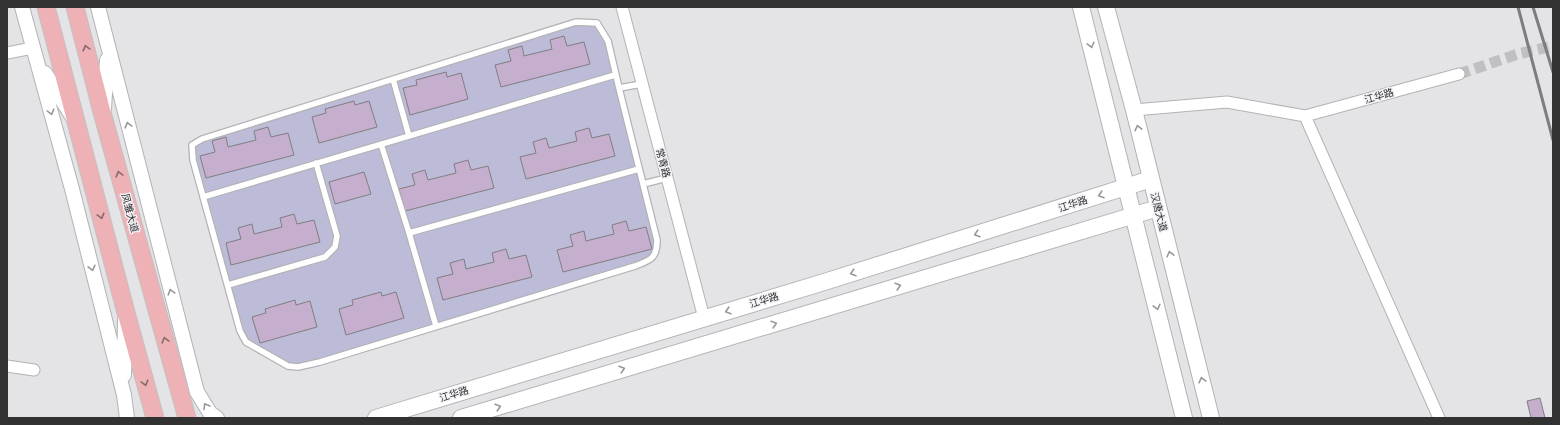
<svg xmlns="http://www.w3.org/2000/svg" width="1560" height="425" viewBox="0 0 1560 425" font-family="'PT Sans','Noto Sans SC',sans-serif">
  <rect width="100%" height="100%" fill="#e4e4e7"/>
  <path fill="#bcbcd9" d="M576,22l21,1 11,18 49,210 -8,9 -329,102 -32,4 -42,-24 -53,-182 -1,-15 10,-6z"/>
  <path fill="#c6aece" stroke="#807e80" d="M564,36l3,10 17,-4 6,22 -89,23 -6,-22 16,-4 -3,-11 14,-4 2,10 28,-7 -2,-9z
    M446,72l1,5 14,-4 7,26 -58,16 -7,-27 14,-3 -1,-5z
    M354,101l1,4 14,-4 8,26 -58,16 -7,-26 14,-4 -1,-4z
    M268,127l3,10 17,-4 6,22 -88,23 -6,-22 15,-4 -3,-11 14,-4 2,10 28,-7 -2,-9z
    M589,128l3,10 17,-4 6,22 -89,23 -6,-22 16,-4 -3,-11 13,-4 3,10 28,-7 -2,-9z
    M468,160l3,10 17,-4 6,22 -89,23 -6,-22 16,-4 -3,-11 13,-4 3,10 28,-7 -2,-9z
    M364,172l7,22 -36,10 -6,-22z
    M294,214l3,10 17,-4 6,22 -89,23 -5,-22 15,-4 -3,-11 14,-4 2,10 28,-7 -2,-9z
    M626,221l3,10 17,-4 6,22 -89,23 -6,-22 16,-4 -3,-11 14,-4 2,10 28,-7 -2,-9z
    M506,249l3,10 17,-4 6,22 -89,23 -6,-22 16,-4 -3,-11 14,-4 2,10 28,-7 -2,-9z
    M381,292l1,4 14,-4 8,26 -58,17 -7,-26 14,-4 -1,-5z
    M295,300l1,5 14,-4 7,26 -57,16 -8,-26 14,-4 -1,-4z
    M1540,398l5,20h-14l-4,-17z"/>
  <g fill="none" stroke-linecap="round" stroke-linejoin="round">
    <path stroke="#c0c0c3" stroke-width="11" stroke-dasharray="11 5.5" stroke-linecap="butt" d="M1459,74l59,-20 35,-8"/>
    <defs>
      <path id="service" d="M393,79l16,57
        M619,88l-11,-47 -11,-18 -21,-1 -374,117 -10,6 1,15 47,171 6,11 42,24 10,1 22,-5 315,-96c16,-6 22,-8 22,-26l-38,-152 23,-4
        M381,144l28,89 27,93
        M643,184l24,-6
        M203,197l412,-122
        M409,233l230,-64
        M228,285l97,-28 10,-10 2,-11 -21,-73"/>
      <path id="minor" d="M622,7l82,311
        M7,53l26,-5
        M1134,110l93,-8 78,14 154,-42
        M1305,116l134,302
        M7,366l27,4"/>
      <path id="tertiary" d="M22,7l50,182 52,206 3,23
        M98,7l99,385 13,21 7,5
        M45,73l27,43
        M104,109l3,-49
        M124,375l1,-55"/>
      <path id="secondary" d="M1081,7l103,411
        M1106,7l28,103 77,308
        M376,418l445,-135 330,-104
        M461,418l697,-210"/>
      <path id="primary" d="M46,7l79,302 30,109
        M75,7l28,109 84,302"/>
    </defs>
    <use href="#service" stroke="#b3b3b6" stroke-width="8"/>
    <use href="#minor" stroke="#b3b3b6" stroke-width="13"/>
    <use href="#tertiary" stroke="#b3b3b6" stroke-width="16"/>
    <use href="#secondary" stroke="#b3b3b6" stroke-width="18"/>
    <use href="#primary" stroke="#c2c2c2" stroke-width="19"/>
    <use href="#service" stroke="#fff" stroke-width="5.5"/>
    <use href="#minor" stroke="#fff" stroke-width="11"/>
    <use href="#tertiary" stroke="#fff" stroke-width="14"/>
    <use href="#secondary" stroke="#fff" stroke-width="16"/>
    <use href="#primary" stroke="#edb1b6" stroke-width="17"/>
    <path stroke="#7d7d7f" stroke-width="3" d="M1518,7l35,133
      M1533,7l20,65"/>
  </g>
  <defs><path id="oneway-chevron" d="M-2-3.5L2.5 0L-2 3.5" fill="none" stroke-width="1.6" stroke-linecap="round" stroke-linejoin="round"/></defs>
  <g stroke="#989899">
    <use href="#oneway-chevron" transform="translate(1091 45) rotate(76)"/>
    <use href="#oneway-chevron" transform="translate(51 112) rotate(75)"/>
    <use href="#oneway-chevron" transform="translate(128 125) rotate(-105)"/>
    <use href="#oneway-chevron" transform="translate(1138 128) rotate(-104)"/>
    <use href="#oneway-chevron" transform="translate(1101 195) rotate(162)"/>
    <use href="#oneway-chevron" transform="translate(977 234) rotate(163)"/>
    <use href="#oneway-chevron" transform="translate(1170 254) rotate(-104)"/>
    <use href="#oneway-chevron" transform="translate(92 268) rotate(76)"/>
    <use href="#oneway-chevron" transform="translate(853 273) rotate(163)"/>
    <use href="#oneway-chevron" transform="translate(898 286) rotate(-17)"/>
    <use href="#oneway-chevron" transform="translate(171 292) rotate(-105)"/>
    <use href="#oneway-chevron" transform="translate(1157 307) rotate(76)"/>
    <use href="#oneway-chevron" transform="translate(728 311) rotate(163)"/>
    <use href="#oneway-chevron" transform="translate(774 324) rotate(-17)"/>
    <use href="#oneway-chevron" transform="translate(622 369) rotate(-17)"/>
    <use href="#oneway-chevron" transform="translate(1202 380) rotate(-104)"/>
    <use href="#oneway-chevron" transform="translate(206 406) rotate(-121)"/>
    <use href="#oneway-chevron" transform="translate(498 407) rotate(-17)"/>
  </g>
  <g stroke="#866b6e">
    <use href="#oneway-chevron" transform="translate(86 48) rotate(-105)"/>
    <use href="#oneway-chevron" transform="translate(119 174) rotate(-105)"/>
    <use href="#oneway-chevron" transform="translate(101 216) rotate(75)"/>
    <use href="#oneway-chevron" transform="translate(165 340) rotate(-105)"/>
    <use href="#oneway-chevron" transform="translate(145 383) rotate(75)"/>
  </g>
  <g text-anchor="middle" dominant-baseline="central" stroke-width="3" stroke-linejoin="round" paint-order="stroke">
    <g font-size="10" fill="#323233" stroke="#f1f1f5">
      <text transform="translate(1379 96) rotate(-16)">江华路</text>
      <text transform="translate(663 163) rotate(75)">常青路</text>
      <text transform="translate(1073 204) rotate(-18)">江华路</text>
      <text transform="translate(1159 212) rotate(76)">汉唐大道</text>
      <text transform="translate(130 213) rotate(75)">凤雏大道</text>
      <text transform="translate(764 300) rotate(-17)">江华路</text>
      <text transform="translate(454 394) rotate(-17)">江华路</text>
    </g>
  </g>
  <rect width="1560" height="425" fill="none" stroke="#323233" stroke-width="16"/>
</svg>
